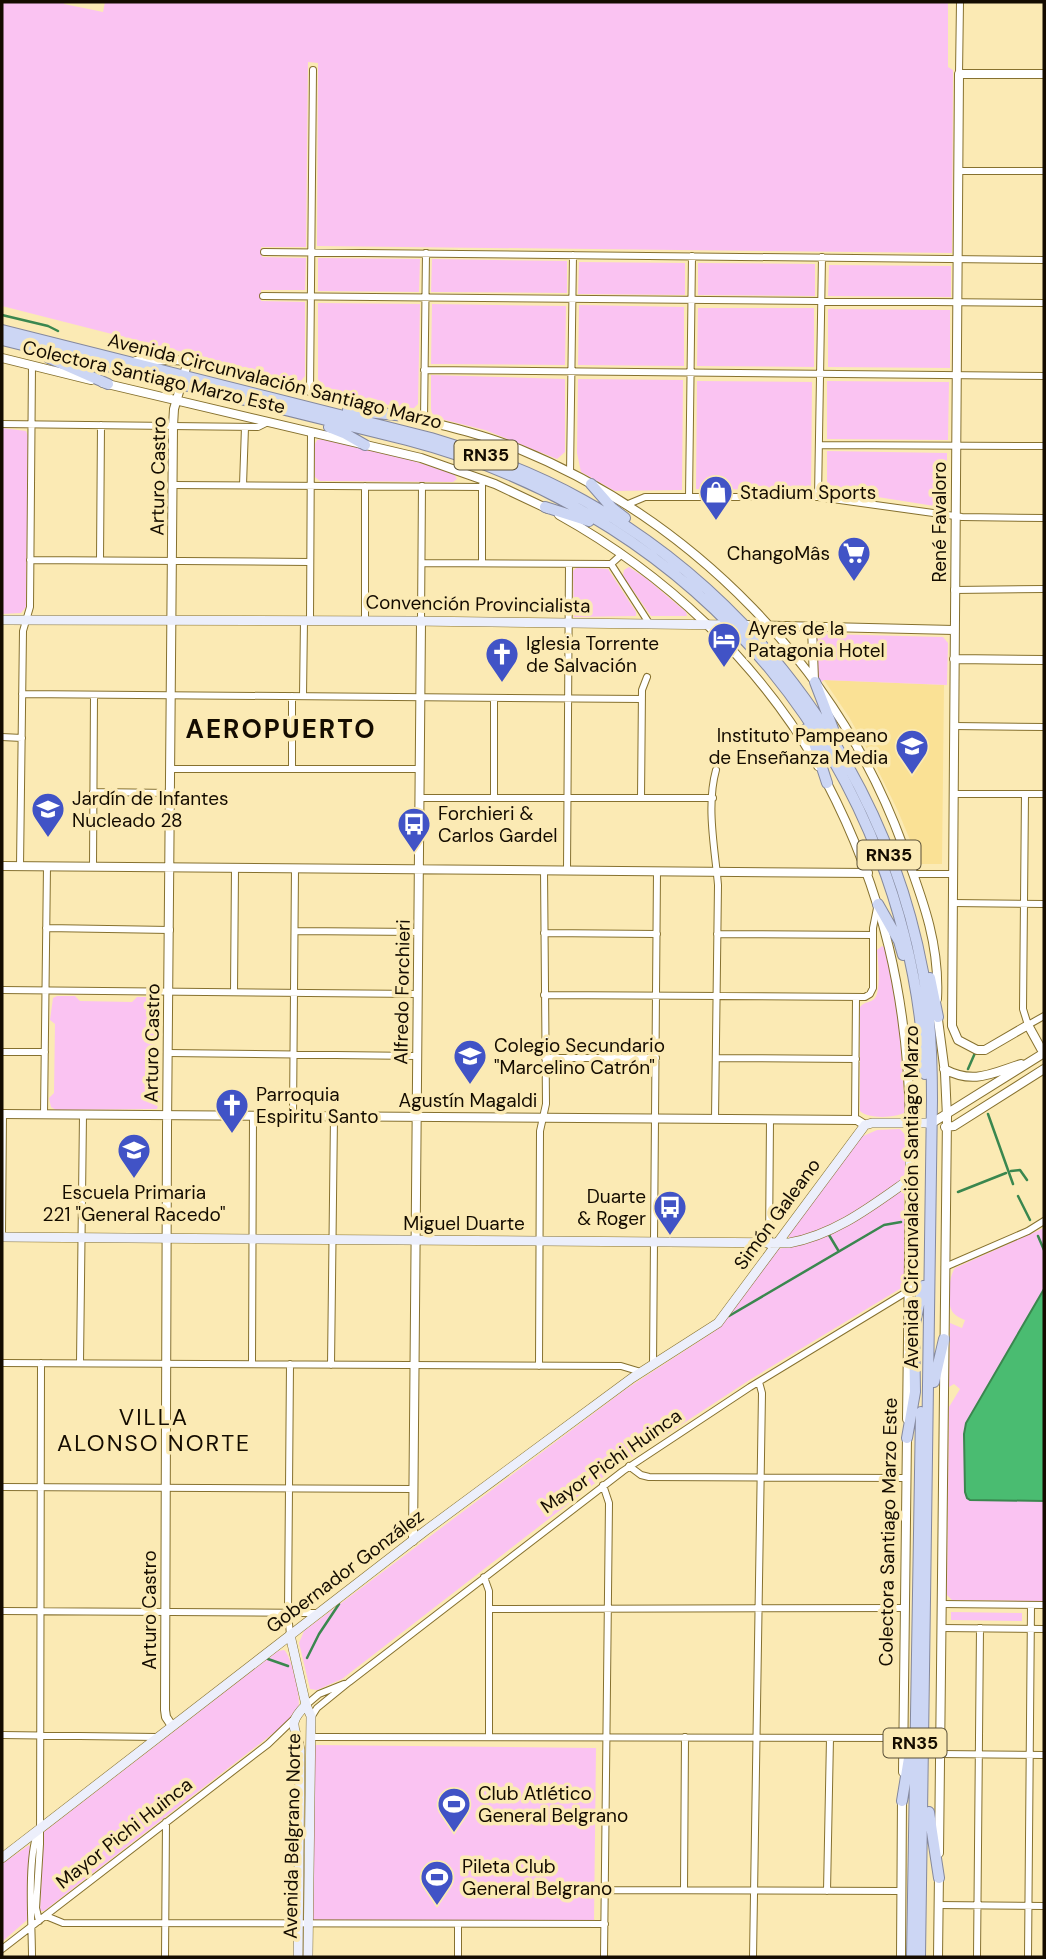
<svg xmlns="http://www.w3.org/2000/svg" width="1046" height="1959" viewBox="0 0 1046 1959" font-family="'DM Sans',sans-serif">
  <rect width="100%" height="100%" fill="#fbeab4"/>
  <path fill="#fae195" d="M824,680l120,5 -2,179h-22l-22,-53 -27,-55 -22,-39z"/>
  <path fill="#fac3f2" d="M2,2h62v2l39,8 2,-10h843v65l5,3 -1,183 -635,-7 1,-183 -10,-1 -2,185h-45l1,10 44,1 -1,32h-44v11l44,1v74l-5,6 -298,-76z
    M318,258l102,1 -1,33 -101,-1z
    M432,259l135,2v32l-136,-1z
    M579,262l106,1v32l-107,-1z
    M698,263l117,1v32l-117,-1z
    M829,265l122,1v31l-123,-1z
    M318,303l102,1 -2,100 -7,7 -89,-24 -4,-8z
    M432,304l134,2 -1,59 -134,-1z
    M579,305l105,2v59l-106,-1z
    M698,308h116v59l-117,-1z
    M828,309l122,1v58l-122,-1z
    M431,375l134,4v73l-8,7 -72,-29 -52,-13 -2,-8z
    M578,379l105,1 -1,110 -67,1 -34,-19 -4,-19z
    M697,381l115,1 -1,108 -115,-1z
    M827,381l122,1 -1,58 -121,-1z
    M2,428l24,3 2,5 -2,171 -5,6 -19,1z
    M322,439l79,18 53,17 3,5 -4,3 -133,-1 -5,-4v-33l2,-4z
    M827,451l120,2v55l-120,-19z
    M577,567l31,2 28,43v4l-62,1 -1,-46z
    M629,567l18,12 39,33 1,4h-36l-28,-40 1,-6z
    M825,634l118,3 5,6 -1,42 -123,-5 -4,3 -3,-8v-36l2,-4z
    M882,946l3,2 13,62 7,99 -1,4c-10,5 -36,6 -44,-2v-104c5,-6 11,-4 15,-9 6,-7 3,-39 2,-48z
    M57,996h18l5,5 52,1 5,-5h18l5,3 1,16 -6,6 -1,69 6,6 -3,12 -101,1 -5,-3 -2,-9 5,-5 1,-69 -5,-4 3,-22z
    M900,1129l6,7 -1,37 -2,6c-28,19 -79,58 -113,60l-2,-4 73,-98 16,-7z
    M902,1190h2l1,92 -2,5 -152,92 -139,91 -270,209 -25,11 -7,-1 -11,-46 5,-12 322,-242 89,-58 10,-10 53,-72c48,-8 85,-32 124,-59z
    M1044,1228v373l-92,-1 -5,-5 2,-188 11,-18 -6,-5 -5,3 1,-64 12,5 3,-8c-5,-2 -12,-5 -14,-11 -4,-9 -2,-33 4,-41z
    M951,1612l71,1v8l-71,-1z
    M284,1650c7,5 18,49 14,58 -3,7 -13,14 -18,20l-236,183h-4l4,-79 234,-181z
    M314,1745l282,3 -2,173 -282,-1z
    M29,1845l3,5 -5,70 -25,22v-78z"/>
  <path fill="#4abc71" stroke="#3a874f" stroke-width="2" d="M1044,1289v212l-74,-1 -3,-2 -2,-6 -1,-58 2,-11z"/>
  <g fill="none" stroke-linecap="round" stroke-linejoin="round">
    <path stroke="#3a874f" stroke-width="2.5" d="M2,315l46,11 10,5
      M968,1069l7,-16
      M988,1114l25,70
      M1011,1171l9,-1 7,10
      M958,1192l48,-19
      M1018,1196l12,24
      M829,1235l9,15
      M1038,1236l6,14
      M729,1316l155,-91 17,-3
      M307,1658l12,-24 20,-30
      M268,1659l20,7"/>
    <defs>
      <path id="minor" d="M959,74l1,-72
        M958,171h86
        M264,252l780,8
        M263,296l781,7
        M424,370l620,6
        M310,391l3,-321
        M424,420l2,-167
        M2,424l256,3 10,-5
        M819,445l225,1
        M570,473l3,-218
        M173,485l309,2
        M243,485l2,-58
        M365,486v135
        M689,497l3,-241
        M818,497l4,-240
        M626,505l19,-8h173l144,20 82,1
        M30,560l280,2
        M100,560l1,-135
        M422,563l189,1 11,-10
        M482,563v-78
        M611,564l38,59
        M954,590l90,-1
        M310,620l1,-188
        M421,621l1,-135
        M22,694l620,5
        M292,696v73
        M303,696l1,-76
        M954,726l90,1
        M2,737l20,1
        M171,769h249
        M93,792l78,1
        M953,794h91
        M1025,794l-2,215 5,16 16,-9
        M420,798h293
        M494,798v-100
        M641,798l1,-108 5,-13
        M20,866l3,-235 7,-24 2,-241
        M93,867l1,-172
        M567,871l2,-307
        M913,874h40
        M953,903l91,1
        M46,928l124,2
        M295,931l124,1
        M544,933l113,1
        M717,934l156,1
        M2,990l416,4
        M234,992l1,-124
        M544,995l321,2 5,-3 3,-6v-60l4,-20
        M2,1052h43
        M168,1053l249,3
        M545,1058h111
        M716,1058l140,1
        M44,1114l3,-248
        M293,1116l2,-248
        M715,1119l3,-234c-3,-36 -12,-79 -2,-115
        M855,1120l1,-122
        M2,1232l1,-118
        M769,1245l1,-125
        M945,1267l83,-36 16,-10
        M2,1363l619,3 20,6
        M80,1363l3,-248
        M252,1364l1,-248
        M653,1364l4,-493
        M331,1365l3,-249
        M539,1366l1,-235 6,-27 -2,-234
        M629,1466l12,9 8,2 257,1
        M603,1485l6,18 -5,454
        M2,1487l411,2
        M484,1577l5,14v146
        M942,1604l102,1
        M489,1609l416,-1
        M2,1611l316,2
        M941,1628l103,1
        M290,1635l-2,-23 2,-248
        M306,1705l13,-11 25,-10
        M312,1716l5,-8 32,-26 274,-211 127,-84 158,-96
        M2,1735l155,2
        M311,1737l592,1
        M940,1754l104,1
        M605,1890l296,1
        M684,1890l1,-153
        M827,1891l3,-153
        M938,1905l106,1
        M46,1916l17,7 542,1
        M39,1921l-3,-13 4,-64 1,-481
        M458,1924v33
        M2,1949l266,-205 27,-26
        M32,1957c0,-32 -5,-94 5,-123
        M165,1957l1,-135
        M753,1957l9,-564 -3,-11
        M977,1957l3,-329
        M1028,1957l3,-352"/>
      <path id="tertiary" d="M1044,74h-85l-7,952 6,14 19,10h8l43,-25 16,29
        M2,358l89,22
        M136,361l38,-1 25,2 184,48
        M103,383l318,75 74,26 53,25
        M402,415c40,10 80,19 117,34 175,72 319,219 384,397 19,52 37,97 34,153
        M559,515c106,59 198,145 259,251
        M744,625l210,5
        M812,627l2,53
        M954,659l90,1
        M826,781c57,109 82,218 84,342
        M2,866l866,7
        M937,1012l8,61 2,44 -8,736
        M944,1069c30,16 48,4 77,-5
        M2,1114l855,6 8,5
        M932,1123l112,-70
        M945,1127l9,-1 90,-57
        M907,1419l3,-240
        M413,1541l8,-920
        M172,1726l-6,-9 -1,-7 2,-580 6,-704 1,-17 14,-48
        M903,1772l4,-337
        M901,1957l1,-161
        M938,1957l1,-84"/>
      <path id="secondary" d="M2,620l412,1 317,4
        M2,1237l787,6c46,-8 84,-38 121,-64v-56
        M290,1635l16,70 5,11 -3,241
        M2,1858l423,-327 207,-153 86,-55 147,-198 7,-2h60
        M298,1957l2,-207c-3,-23 -15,-24 6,-45"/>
      <path id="trunk" d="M2,330l429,108c53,16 104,35 152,62 175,98 303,274 340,472 7,41 9,84 9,127l-12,858
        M2,340l405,100c297,77 502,327 518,634
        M49,358l59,26
        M348,410l57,6
        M329,427l15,6 21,12
        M591,484l21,24 13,10
        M545,507l44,14
        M815,682l18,47
        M806,729l8,14 13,40
        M878,904l21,37 4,14
        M930,978l8,39
        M934,1382l10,-43
        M907,1438l8,-46 -1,-64 9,-42
        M902,1801l7,-43
        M929,1812l10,66
        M912,1957l9,-545"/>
    </defs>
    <use href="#minor" stroke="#86712f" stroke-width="8"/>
    <use href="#tertiary" stroke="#86712f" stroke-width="10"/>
    <use href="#secondary" stroke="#86712f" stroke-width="10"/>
    <use href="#trunk" stroke="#84889d" stroke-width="12"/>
    <use href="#minor" stroke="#fff" stroke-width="6"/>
    <use href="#tertiary" stroke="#fff" stroke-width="8"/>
    <use href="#secondary" stroke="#eceffb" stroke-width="9"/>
    <use href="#trunk" stroke="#ccd6f4" stroke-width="10"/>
  </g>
  <defs>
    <symbol id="shop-pin" viewBox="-11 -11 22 30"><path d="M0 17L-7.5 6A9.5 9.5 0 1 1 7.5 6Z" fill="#4153c6" stroke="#fbeab4"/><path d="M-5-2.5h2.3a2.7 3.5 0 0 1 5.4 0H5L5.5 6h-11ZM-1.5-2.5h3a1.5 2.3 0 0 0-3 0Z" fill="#fff"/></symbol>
    <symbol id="supermarket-pin" viewBox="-11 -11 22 30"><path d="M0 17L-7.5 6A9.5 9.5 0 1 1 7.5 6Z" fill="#4153c6" stroke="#fbeab4"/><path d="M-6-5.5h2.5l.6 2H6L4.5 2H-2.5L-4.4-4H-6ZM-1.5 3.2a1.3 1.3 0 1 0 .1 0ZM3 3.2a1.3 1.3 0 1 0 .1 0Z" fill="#fff"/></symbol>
    <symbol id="hotel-pin" viewBox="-11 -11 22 30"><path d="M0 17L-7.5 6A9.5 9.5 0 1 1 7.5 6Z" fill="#4153c6" stroke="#fbeab4"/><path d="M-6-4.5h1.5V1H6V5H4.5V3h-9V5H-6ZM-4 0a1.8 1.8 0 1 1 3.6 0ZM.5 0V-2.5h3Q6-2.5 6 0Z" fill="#fff"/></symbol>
    <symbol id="church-pin" viewBox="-11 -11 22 30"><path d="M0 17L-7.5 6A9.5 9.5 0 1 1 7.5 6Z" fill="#4153c6" stroke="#fbeab4"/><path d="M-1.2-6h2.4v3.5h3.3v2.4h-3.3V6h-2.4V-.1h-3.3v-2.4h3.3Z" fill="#fff"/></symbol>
    <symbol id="school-pin" viewBox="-11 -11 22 30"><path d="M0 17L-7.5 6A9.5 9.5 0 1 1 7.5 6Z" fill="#4153c6" stroke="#fbeab4"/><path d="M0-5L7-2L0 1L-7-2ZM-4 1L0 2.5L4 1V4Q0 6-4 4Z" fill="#fff"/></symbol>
    <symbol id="bus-pin" viewBox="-11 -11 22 30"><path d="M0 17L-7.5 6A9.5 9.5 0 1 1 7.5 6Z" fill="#4153c6" stroke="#fbeab4"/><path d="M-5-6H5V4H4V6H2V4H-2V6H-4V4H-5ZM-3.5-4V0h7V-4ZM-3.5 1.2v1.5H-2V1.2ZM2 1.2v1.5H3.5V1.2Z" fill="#fff"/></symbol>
    <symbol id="stadium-pin" viewBox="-11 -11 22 30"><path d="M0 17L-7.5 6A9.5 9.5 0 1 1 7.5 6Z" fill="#4153c6" stroke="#fbeab4"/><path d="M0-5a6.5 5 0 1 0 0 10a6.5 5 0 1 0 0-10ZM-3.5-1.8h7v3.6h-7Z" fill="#fff"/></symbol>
  </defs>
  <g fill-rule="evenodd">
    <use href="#shop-pin" x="697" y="473" width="38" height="52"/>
    <use href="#supermarket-pin" x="835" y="534" width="38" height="52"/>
    <use href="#hotel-pin" x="705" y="620" width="38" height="52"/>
    <use href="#church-pin" x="483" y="635" width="38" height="52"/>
    <use href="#school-pin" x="893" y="727" width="38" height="52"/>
    <use href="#school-pin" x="29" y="790" width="38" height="52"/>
    <use href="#bus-pin" x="395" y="805" width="38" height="52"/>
    <use href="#school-pin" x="451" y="1037" width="38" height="52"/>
    <use href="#church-pin" x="213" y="1086" width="38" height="52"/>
    <use href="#school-pin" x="115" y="1131" width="38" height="52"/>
    <use href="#bus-pin" x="651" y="1188" width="38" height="52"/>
    <use href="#stadium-pin" x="435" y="1785" width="38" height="52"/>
    <use href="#stadium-pin" x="418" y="1858" width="38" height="52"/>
  </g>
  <g text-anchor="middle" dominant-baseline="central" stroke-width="7" stroke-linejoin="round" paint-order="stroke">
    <g fill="#fbeab4" stroke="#594f36" stroke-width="2">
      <rect x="454.5" y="440.5" width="63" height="29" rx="5"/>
      <rect x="857.5" y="840.5" width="63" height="29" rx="5"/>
      <rect x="883.5" y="1728.5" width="63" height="29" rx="5"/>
    </g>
    <g font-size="18" font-weight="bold" fill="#140c00">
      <text x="486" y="455">RN35</text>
      <text x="889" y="855">RN35</text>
      <text x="915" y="1743">RN35</text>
    </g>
    <g font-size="19" fill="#140c00" stroke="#fbeab4">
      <text transform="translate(154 377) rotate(13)">Colectora Santiago Marzo Este</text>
      <text transform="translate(275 381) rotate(14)">Avenida Circunvalación Santiago Marzo</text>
      <text transform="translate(158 476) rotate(-89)">Arturo Castro</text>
      <text transform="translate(939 522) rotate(-90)">René Favaloro</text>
      <text transform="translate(478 604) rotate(1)">Convención Provincialista</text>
      <text transform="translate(402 992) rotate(-89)">Alfredo Forchieri</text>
      <text transform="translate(152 1043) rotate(-89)">Arturo Castro</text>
      <text x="468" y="1100">Agustín Magaldi</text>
      <text transform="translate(911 1197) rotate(-90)">Avenida Circunvalación Santiago Marzo</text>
      <text transform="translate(777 1214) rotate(-54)">Simón Galeano</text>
      <text x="464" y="1223">Miguel Duarte</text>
      <text transform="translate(611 1461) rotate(-35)">Mayor Pichi Huinca</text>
      <text transform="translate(888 1532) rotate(-89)">Colectora Santiago Marzo Este</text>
      <text transform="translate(345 1571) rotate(-37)">Gobernador González</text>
      <text transform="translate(149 1610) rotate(-90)">Arturo Castro</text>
      <text transform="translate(124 1833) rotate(-38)">Mayor Pichi Huinca</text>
      <text transform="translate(292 1836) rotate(-89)">Avenida Belgrano Norte</text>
    </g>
    <g font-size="19" fill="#140c00" stroke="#fbeab4" text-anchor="start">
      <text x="740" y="492">Stadium Sports</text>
      <text x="830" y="553" text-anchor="end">ChangoMâs</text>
      <text x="748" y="628">Ayres de la<tspan x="748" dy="22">Patagonia Hotel</tspan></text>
      <text x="526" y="643">Iglesia Torrente<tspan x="526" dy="22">de Salvación</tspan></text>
      <text x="888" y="735" text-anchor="end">Instituto Pampeano<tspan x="888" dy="22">de Enseñanza Media</tspan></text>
      <text x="72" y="798">Jardín de Infantes<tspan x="72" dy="22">Nucleado 28</tspan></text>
      <text x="438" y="813">Forchieri &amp;<tspan x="438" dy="22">Carlos Gardel</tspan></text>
      <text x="494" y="1045">Colegio Secundario<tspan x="494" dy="22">"Marcelino Catrón"</tspan></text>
      <text x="256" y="1094">Parroquia<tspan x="256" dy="22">Espiritu Santo</tspan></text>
      <text x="134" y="1192" text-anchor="middle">Escuela Primaria<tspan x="134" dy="22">221 "General Racedo"</tspan></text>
      <text x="646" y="1196" text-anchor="end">Duarte<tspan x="646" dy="22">&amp; Roger</tspan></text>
      <text x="478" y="1793">Club Atlético<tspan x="478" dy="22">General Belgrano</tspan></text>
      <text x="462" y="1866">Pileta Club<tspan x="462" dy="22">General Belgrano</tspan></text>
    </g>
    <g font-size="23" letter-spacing="2" fill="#140c00" stroke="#fbeab4">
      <text x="154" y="1417">VILLA<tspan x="154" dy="26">ALONSO NORTE</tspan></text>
    </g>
    <g font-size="26" font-weight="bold" letter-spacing="2" fill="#140c00" stroke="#fbeab4">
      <text x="281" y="729">AEROPUERTO</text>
    </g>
  </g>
  <rect width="1046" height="1959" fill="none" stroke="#140c00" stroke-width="7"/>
</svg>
